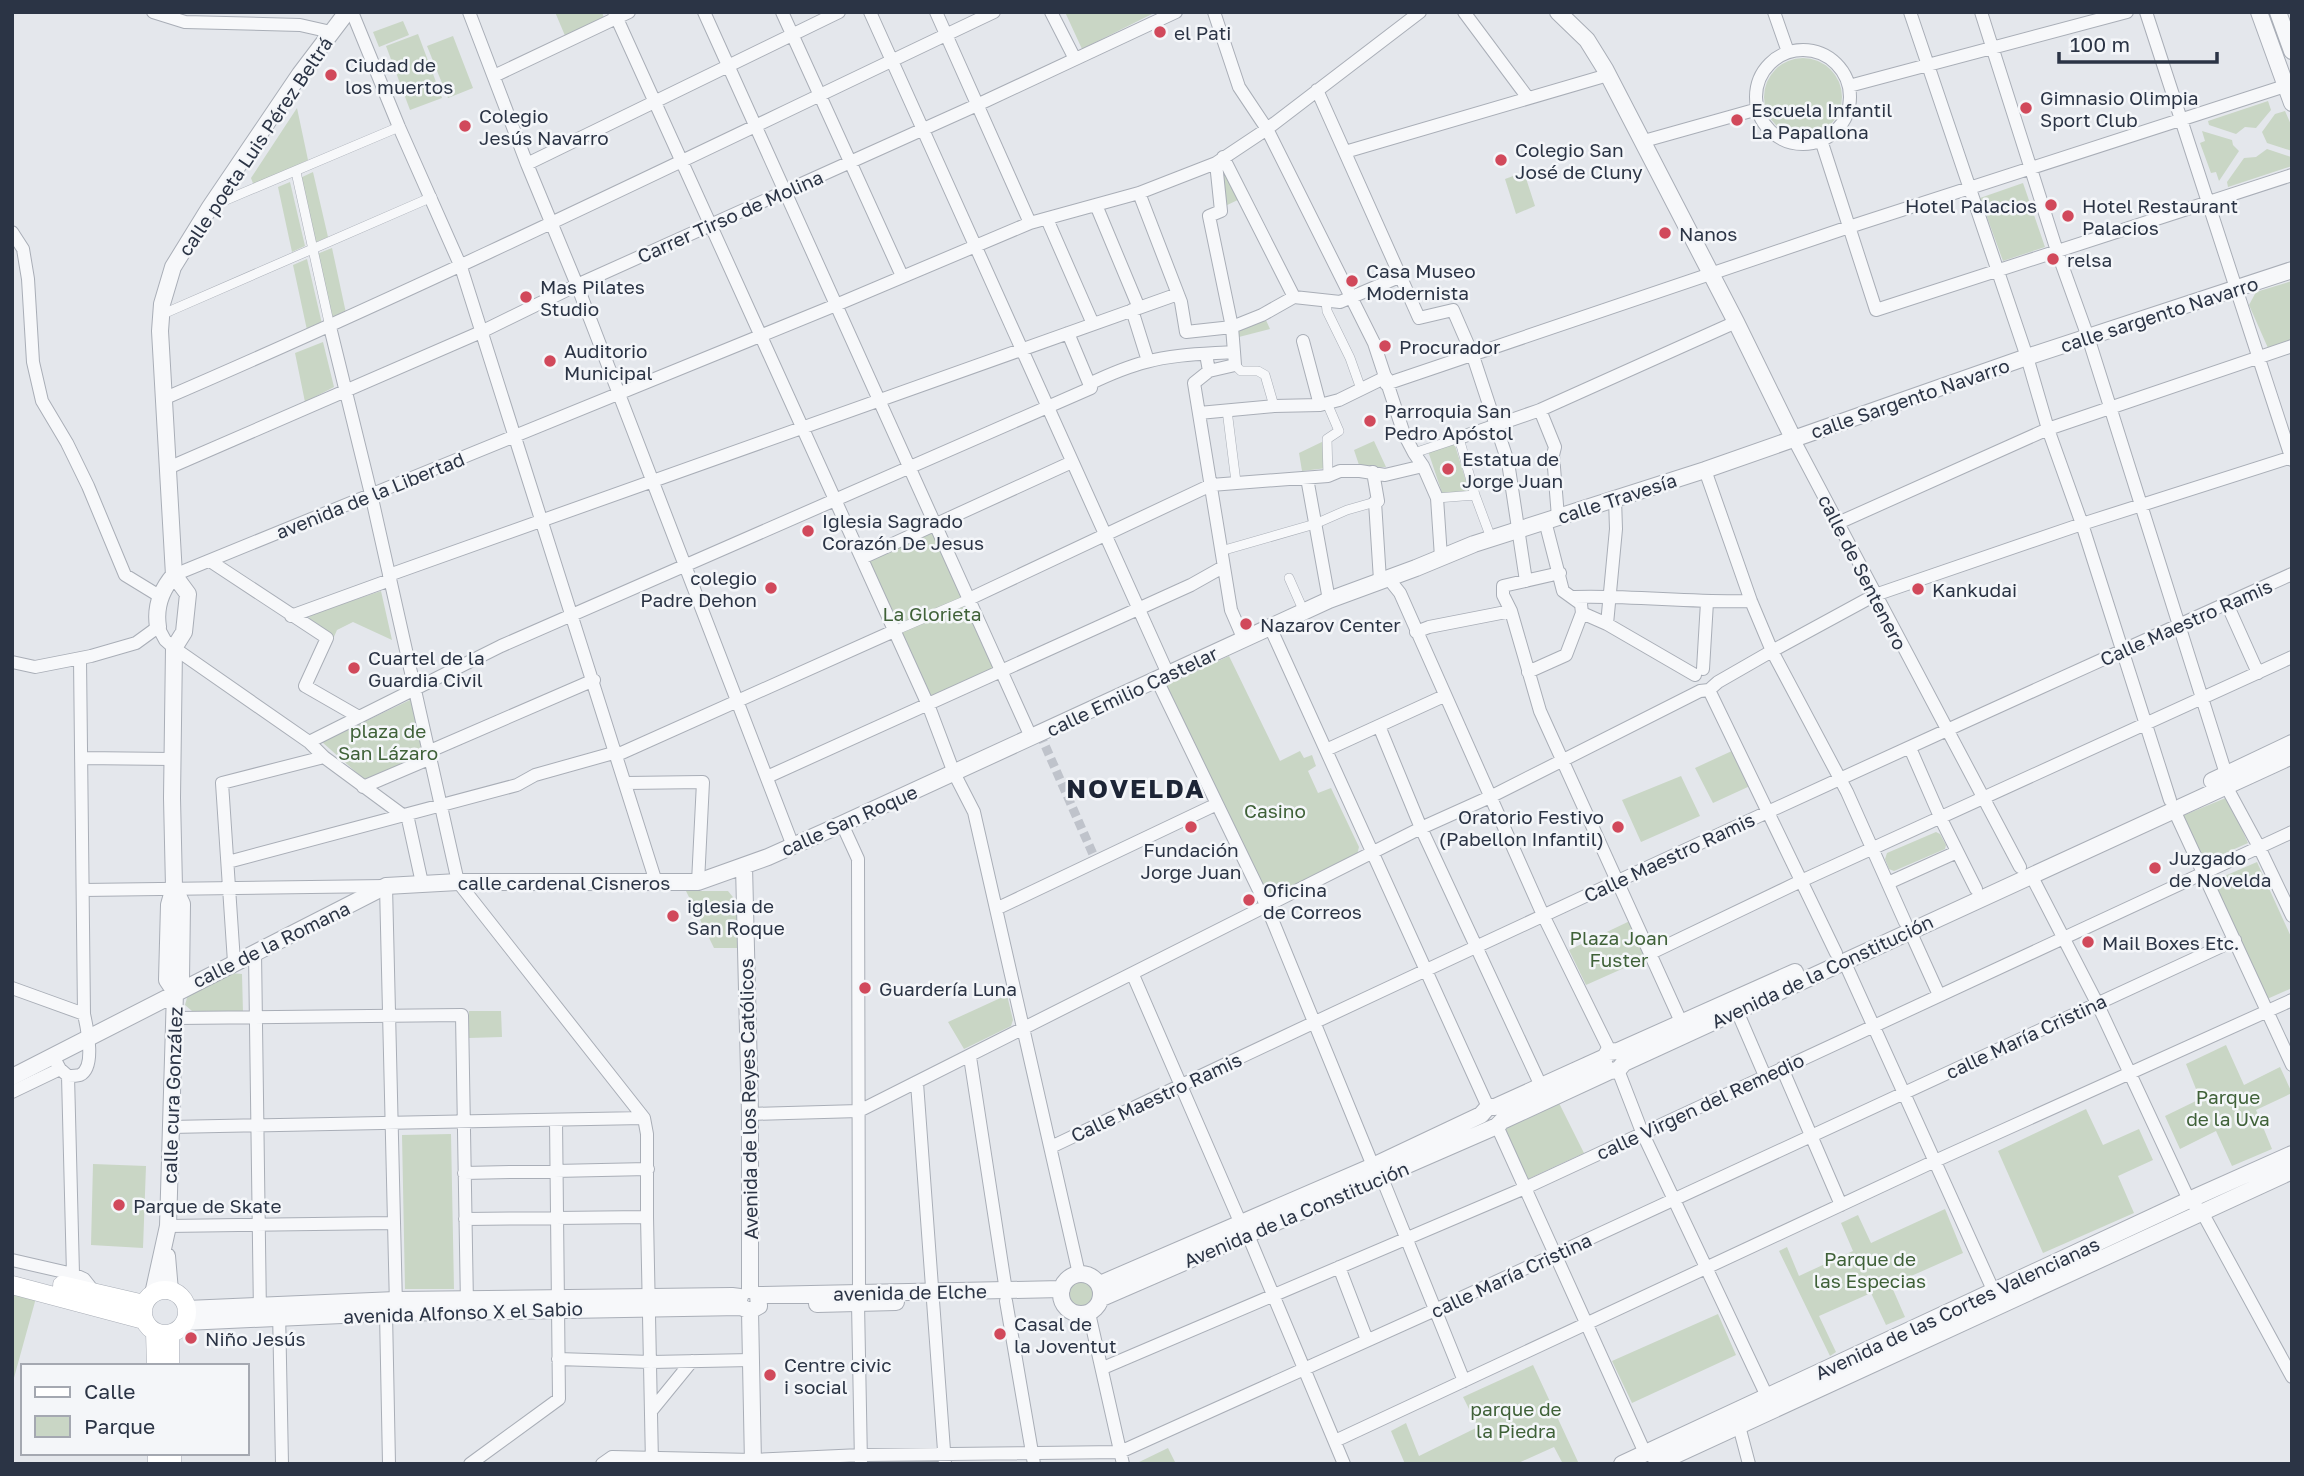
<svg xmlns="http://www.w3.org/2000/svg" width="2304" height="1476" viewBox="0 0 2304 1476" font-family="'Golos Text',sans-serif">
  <rect width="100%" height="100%" fill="#e4e7ec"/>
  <path fill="#c9d6c5" d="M555,12h47l2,6 -38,20z
    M1065,12h91l-74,37z
    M403,21l6,14 -30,12 -6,-15z
    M418,34l24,64 -32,12 -24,-64z
    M453,36l20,52 -25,10 -21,-52z
    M1764 97a39 39 0 1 1 78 0a39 39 0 1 1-78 0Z
    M2268,101l3,9 -15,18 -11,-1 -9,7 -27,-9 -1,-4z
    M297,108l11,52 -54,26 -3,-8z
    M2285,111l7,16v24l-25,-8 -5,-11 13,-18z
    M2202,131l30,9 1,5 6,6 -20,30 -3,-9 -5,1 -11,-30 5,-2z
    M2267,149l24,8 1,9 -64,21 -1,-5 17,-24 12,-1z
    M1225,164l17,34 -19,9 -5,-40z
    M313,172l15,65 -14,6 -14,-65z
    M1524,172l11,34 -19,8 -11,-35z
    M290,182l15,64 -13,6 -14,-65z
    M2023,183l22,64 -42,14 -23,-63z
    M332,248l14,65 -14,6 -15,-65z
    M307,259l15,65 -15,6 -14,-65z
    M2292,281v59l-24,8 -19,-43 7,-13z
    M1265,318l5,11 -35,9v-10z
    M323,342l11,45 -29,15 -10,-49z
    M1326,440l1,28 -25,3 -3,-18z
    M1374,441l12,26 -26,1 -6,-18z
    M1454,442l15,49 -27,2 -14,-42z
    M933,529l63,138 -65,32 -63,-140z
    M381,591l11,49 -39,-18 -16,8 -4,9 -23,-16 -1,-8z
    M1229,656l51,105 20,-10 4,7 8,-3 4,11 -8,5 10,22 13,-5 28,59 -2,8 -86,42 -6,-2 -100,-209z
    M412,699l14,58 -60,24 -44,-39z
    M1734,750l16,36 -37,17 -18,-35z
    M1681,776l19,40 -59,26 -19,-42z
    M2228,797l20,46 -45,20 -21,-47z
    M1936,832l4,2 6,11 -1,4 -51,22 -5,-2 -4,-10 2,-6z
    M2257,862l35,77v49l-25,11 -54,-118z
    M686,891h42l9,11 1,46h-24z
    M1634,919l17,37 -65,29 -17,-35z
    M231,973l11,1 1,39 -51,-2 -7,-6 3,-11z
    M1007,995l6,25 -2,6 -47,23 -16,-27z
    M469,1011h32l1,26 -33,1z
    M2226,1045l18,40 36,-18 12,26 -36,17 16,39 -40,17 -16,-35 -36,18 -15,-33 35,-17 -14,-35z
    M1559,1103l25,50 -56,26 -25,-51z
    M2086,1109l17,36 36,-16 14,31 -35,16 16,37 -91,40 -45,-102z
    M451,1134l3,155h-49l-3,-154z
    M93,1164l53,2 -3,82 -52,-3z
    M1945,1209l18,44 -72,32 14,32 -19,8 -15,-32 -52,23 17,36 -6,4 -51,-105 8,-4 12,29 54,-25 -12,-28 17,-8 13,28z
    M1064 1294a17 17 0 1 1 34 0a17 17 0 1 1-34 0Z
    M12,1292l24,6 -24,87z
    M1718,1314l18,41 -104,48 -20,-42z
    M1533,1365l46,99h-16l-9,-17 -38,17h-111l-14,-33 15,-8 13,33 59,-29 -15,-30z
    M1168,1448l8,16h-41z"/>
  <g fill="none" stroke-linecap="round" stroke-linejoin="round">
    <path stroke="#bfc3cb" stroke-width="9" stroke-dasharray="9 4.5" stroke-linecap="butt" d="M1040,734l56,127"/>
    <defs>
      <path id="pedestrian" d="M296,172l34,155
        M212,206l187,-79
        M1326,301l1,10 23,47 11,31
        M163,314l269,-117
        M1235,365l6,6h17l7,4 9,31
        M1327,403l12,28 -12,8 1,37
        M1227,410l9,72
        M1414,453l45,-15 16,57 -38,3
        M1475,495l16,43
        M1221,551l94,-27 32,-14 28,-8
        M1289,578l15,34
        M894,631l75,-32"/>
      <path id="minor" d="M153,12l32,10 115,3 31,7
        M352,12l47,115 62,140 195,615
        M469,12l58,152 50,121 216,561
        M614,12l315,695 25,66 20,39 105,462
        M704,12l327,725
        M782,12l120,264
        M870,12l298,662
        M936,12l94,211
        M1051,12l24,47
        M1214,12l25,75 28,42 107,214 30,91 10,19 9,13 14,32 4,59
        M1464,12l64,86
        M1774,12l14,40
        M1910,12l117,345 21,72 34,95 88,276
        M1981,12l76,239 31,86 138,437
        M2146,12l146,448
        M1756 97a47 47 0 1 1 94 0a47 47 0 1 1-94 0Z
        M494,76l135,-64
        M1849,86l278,-74
        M1317,90l102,228 34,-8 20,46 35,106 18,119
        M1821,140l55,170 416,-135
        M1644,141l114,-32
        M1345,152l263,-77
        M1223,157l71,140
        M1216,163l5,48 -12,5 23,111 2,25
        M527,164l312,-152
        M1139,193l42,109 5,30 46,-5 30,-12 32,-18 46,5 59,-25
        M1096,205l43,103
        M1047,219l46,105
        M12,232l11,17 5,30 5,83 9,39 25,42 21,43 37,89 36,22
        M1132,310l16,51
        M330,327l41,167 87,388 186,236 3,16v83l5,246
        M1303,341l17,64
        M1209,371l-15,12 37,227 13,30
        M1089,384c19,-9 37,-17 57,-22 28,-8 60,-8 88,-10l1,13 -26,6 -3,-17
        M1386,384l463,-157 436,-141
        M163,399c281,-121 555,-256 831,-387
        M1540,410l15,37 -2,8 5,62
        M1199,413l75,-7 46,-1 19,-5 47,-23
        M1459,438l81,-28 196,-88
        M1793,438l227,429
        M168,468l313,-136 96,-47 400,-180 199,-93
        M1705,470l46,131 21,50 75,141 58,130
        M1373,472l5,29 -3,1 5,78
        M1307,478l22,122
        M1545,521l18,70 18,13 1,9 25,11 88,51
        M1838,523l210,-94 244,-83
        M862,558l210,-96
        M210,561l117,77 -22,48 54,31
        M1560,573l-57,13v9l8,16 29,100 142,313
        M174,575l662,-270 194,-82 109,-30 77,-30 51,-34 153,-117
        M389,575l789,-281
        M1388,578l12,15 143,322 67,136
        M1574,597c59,-2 118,6 177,4
        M969,599l242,-114 117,-9 12,-5h20l25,4 38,-9
        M2227,604l31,69
        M291,616l99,-36
        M1607,624l9,-95 -1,-30
        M1270,627l218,480
        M1416,632l13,-5 82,-16
        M12,662l23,5 56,-11 45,-13 22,-16 7,13 9,8 135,94 15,15 84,62 14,64
        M1703,669l4,-67
        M1528,672l38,-17 16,-42
        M1157,680l110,227 106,259
        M1709,690l127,263
        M1379,726l42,102 120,258
        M309,742l192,-96 590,-258 -23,-55
        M1910,748l31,71 35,70
        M1326,750l118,-54
        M430,751l164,-71
        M617,755l277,-124
        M81,758l91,1
        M767,777l424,-192 32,-18
        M626,783l77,-1 -5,100
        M2226,786l33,61 33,69
        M363,787l68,-29
        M2174,810l118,255
        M842,824l16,35 1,433
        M228,862l289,-77 18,-10 82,-23
        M2031,875l66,128 92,197 13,12 90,165
        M1888,883l69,-31
        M83,890l303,-4 10,420
        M996,909l221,-105
        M1910,931l29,64
        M255,952l5,363
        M1651,953l150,-72 491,-224
        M1844,961l150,331
        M234,962l-12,-179 102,-26
        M1133,975l108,249
        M12,988l72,26
        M1737,1011l28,65
        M175,1018l287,-3 5,290
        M53,1056l7,13 8,7c4,0 8,0 12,-1 16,-8 7,-47 4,-61l-4,-355
        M970,1057l36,234
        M1782,1068l59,137
        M1618,1070l24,62 122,258 2,7 -2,8
        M68,1076l5,198
        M917,1083l28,381
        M12,1092l48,-23
        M750,1114l109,-3 562,-283 69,-31 210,-106 9,-1 9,-8 54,-31 103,-56 207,-71 210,-67
        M1497,1126l148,327
        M170,1127l474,-9
        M1051,1147c411,-196 825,-386 1241,-573
        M464,1173l184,-4
        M1382,1178l82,203
        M465,1219l182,-2
        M168,1226l226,-3
        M1248,1235l96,229
        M12,1260l61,14 11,5 11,14
        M1339,1267l28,73
        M1006,1301l28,163
        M858,1303l3,160
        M279,1310l3,154
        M386,1313l3,151
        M1089,1313l34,151
        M558,1359l93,3 100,-2
        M1103,1368l422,-180 767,-356
        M652,1410l40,-49
        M1745,1420l-6,6 10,38
        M1335,1441l600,-280 357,-161
        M470,1464l89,-65 -3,-279
        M602,1464l10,-7 141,3 108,-5 259,-3 315,-142 800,-370"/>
      <path id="tertiary" d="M1558,12l29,28 18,29 131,253 57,116
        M2259,12l33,91
        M2278,12l14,39
        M174,575l-14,-244 2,-27 11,-37 37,-60 90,-133 47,-62
        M174,575l14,19 -4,38 -10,16 -2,150 2,89 -5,18 -2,75 8,12
        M158,627c-3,-19 3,-37 16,-52
        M2212,781l80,-38
        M744,866l6,248v176
        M1610,1071l-5,-3 -2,-7 5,-9 10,-1 177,-79
        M12,1077l374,-191 72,-4h240l70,-25 74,-33 487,-224 87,-32 58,-24 231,-74 322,-113 265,-87
        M167,1256l3,35
        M1061 1294a20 20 0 1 1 40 0a20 20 0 1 1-40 0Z
        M1100,1284l273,-118 108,-51 7,-8h7l108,-49
        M153,1294l15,-68 7,-234 6,-12 1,-76 -8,-17
        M758,1295l304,-6
        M1102,1298l395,-172 5,-5 108,-50 8,-1 6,-7 668,-307
        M817,1304l79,-2
        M187,1309l209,-9 336,-4 8,1
        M750,1311l3,153
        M185,1322l201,-9 355,-6 9,4 9,-5 -1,-11
        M1622,1464l567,-264 103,-46
        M1656,1464l636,-293"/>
      <path id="secondary" d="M12,1285l132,35
        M62,1285l82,19
        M143 1312a22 22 0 1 1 44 0a22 22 0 1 1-44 0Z
        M155,1332l1,34
        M170,1334v32
        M157,1453v11
        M172,1453v11"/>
    </defs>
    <use href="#pedestrian" stroke="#a9aeb7" stroke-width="10"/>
    <use href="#minor" stroke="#a9aeb7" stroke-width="14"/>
    <use href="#tertiary" stroke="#a9aeb7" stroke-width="18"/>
    <use href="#secondary" stroke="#a9aeb7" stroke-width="19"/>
    <use href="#pedestrian" stroke="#f7f8fa" stroke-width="9"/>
    <use href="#minor" stroke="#f7f8fa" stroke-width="12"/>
    <use href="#tertiary" stroke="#f7f8fa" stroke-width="16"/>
    <use href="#secondary" stroke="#fff" stroke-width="18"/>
  </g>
  <g fill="#d1495b" stroke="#f4f6f9" stroke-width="2.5">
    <circle cx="1160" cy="32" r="7"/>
    <circle cx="331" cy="75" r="7"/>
    <circle cx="2026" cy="108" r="7"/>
    <circle cx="1737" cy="120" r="7"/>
    <circle cx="465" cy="126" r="7"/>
    <circle cx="1501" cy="160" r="7"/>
    <circle cx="2051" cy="205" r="7"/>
    <circle cx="2068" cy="216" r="7"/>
    <circle cx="1665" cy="233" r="7"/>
    <circle cx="2053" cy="259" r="7"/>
    <circle cx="1352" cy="281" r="7"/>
    <circle cx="526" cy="297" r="7"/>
    <circle cx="1385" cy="346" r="7"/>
    <circle cx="550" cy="361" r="7"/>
    <circle cx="1370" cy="421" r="7"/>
    <circle cx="1448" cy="469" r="7"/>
    <circle cx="808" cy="531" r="7"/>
    <circle cx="771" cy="588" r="7"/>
    <circle cx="1918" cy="589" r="7"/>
    <circle cx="1246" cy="624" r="7"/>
    <circle cx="354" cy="668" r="7"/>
    <circle cx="1191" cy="827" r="7"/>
    <circle cx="1618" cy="827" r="7"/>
    <circle cx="2155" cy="868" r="7"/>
    <circle cx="1249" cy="900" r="7"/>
    <circle cx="673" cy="916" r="7"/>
    <circle cx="2088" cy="942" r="7"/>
    <circle cx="865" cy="988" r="7"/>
    <circle cx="119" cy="1205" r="7"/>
    <circle cx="1000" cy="1334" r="7"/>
    <circle cx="191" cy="1338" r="7"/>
    <circle cx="770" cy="1375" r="7"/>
  </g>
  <g text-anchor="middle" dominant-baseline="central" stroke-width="5" stroke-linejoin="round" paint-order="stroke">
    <g font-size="19" fill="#2b3445" stroke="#f4f6f9" text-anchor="start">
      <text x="1174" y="32">el Pati</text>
      <text x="345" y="64">Ciudad de<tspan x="345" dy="22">los muertos</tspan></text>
      <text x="2040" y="97">Gimnasio Olimpia<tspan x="2040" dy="22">Sport Club</tspan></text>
      <text x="1751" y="109">Escuela Infantil<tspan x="1751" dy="22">La Papallona</tspan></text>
      <text x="479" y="115">Colegio<tspan x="479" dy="22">Jesús Navarro</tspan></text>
      <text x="1515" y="149">Colegio San<tspan x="1515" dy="22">José de Cluny</tspan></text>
      <text x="2037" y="205" text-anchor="end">Hotel Palacios</text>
      <text x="2082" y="205">Hotel Restaurant<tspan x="2082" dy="22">Palacios</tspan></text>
      <text x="1679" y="233">Nanos</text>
      <text x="2067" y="259">relsa</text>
      <text x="1366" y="270">Casa Museo<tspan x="1366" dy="22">Modernista</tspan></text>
      <text x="540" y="286">Mas Pilates<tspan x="540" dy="22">Studio</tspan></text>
      <text x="1399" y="346">Procurador</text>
      <text x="564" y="350">Auditorio<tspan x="564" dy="22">Municipal</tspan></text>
      <text x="1384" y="410">Parroquia San<tspan x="1384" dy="22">Pedro Apóstol</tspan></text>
      <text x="1462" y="458">Estatua de<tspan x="1462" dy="22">Jorge Juan</tspan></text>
      <text x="822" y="520">Iglesia Sagrado<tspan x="822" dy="22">Corazón De Jesus</tspan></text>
      <text x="757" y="577" text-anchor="end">colegio<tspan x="757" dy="22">Padre Dehon</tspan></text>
      <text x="1932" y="589">Kankudai</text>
      <text x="1260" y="624">Nazarov Center</text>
      <text x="368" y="657">Cuartel de la<tspan x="368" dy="22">Guardia Civil</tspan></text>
      <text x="1604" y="816" text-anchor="end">Oratorio Festivo<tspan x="1604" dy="22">(Pabellon Infantil)</tspan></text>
      <text x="1191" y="849" text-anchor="middle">Fundación<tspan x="1191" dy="22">Jorge Juan</tspan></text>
      <text x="2169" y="857">Juzgado<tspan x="2169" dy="22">de Novelda</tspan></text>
      <text x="1263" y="889">Oficina<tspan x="1263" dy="22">de Correos</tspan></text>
      <text x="687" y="905">iglesia de<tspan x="687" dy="22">San Roque</tspan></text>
      <text x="2102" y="942">Mail Boxes Etc.</text>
      <text x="879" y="988">Guardería Luna</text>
      <text x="133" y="1205">Parque de Skate</text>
      <text x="1014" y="1323">Casal de<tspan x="1014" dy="22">la Joventut</tspan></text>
      <text x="205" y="1338">Niño Jesús</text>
      <text x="784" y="1364">Centre civic<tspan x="784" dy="22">i social</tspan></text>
    </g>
    <g font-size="19" fill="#2b3445" stroke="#f4f6f9">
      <text transform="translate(255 146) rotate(-56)">calle poeta Luis Pérez Beltrá</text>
      <text transform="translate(730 216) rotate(-24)">Carrer Tirso de Molina</text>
      <text transform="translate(2159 314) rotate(-18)">calle sargento Navarro</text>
      <text transform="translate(1910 398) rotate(-19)">calle Sargento Navarro</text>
      <text transform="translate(370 495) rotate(-22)">avenida de la Libertad</text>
      <text transform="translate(1617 498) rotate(-18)">calle Travesía</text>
      <text transform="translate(1863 572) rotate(63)">calle de Sentenero</text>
      <text transform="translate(2186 622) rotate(-24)">Calle Maestro Ramis</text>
      <text transform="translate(1132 691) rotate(-25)">calle Emilio Castelar</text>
      <text transform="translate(849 820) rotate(-24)">calle San Roque</text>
      <text transform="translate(1669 857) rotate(-25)">Calle Maestro Ramis</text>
      <text x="564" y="882">calle cardenal Cisneros</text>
      <text transform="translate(271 944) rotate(-26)">calle de la Romana</text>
      <text transform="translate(1822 971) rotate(-25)">Avenida de la Constitución</text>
      <text transform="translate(2026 1036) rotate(-25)">calle María Cristina</text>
      <text transform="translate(172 1095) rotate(-88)">calle cura González</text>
      <text transform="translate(1156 1097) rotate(-25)">Calle Maestro Ramis</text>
      <text transform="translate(748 1099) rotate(-91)">Avenida de los Reyes Católicos</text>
      <text transform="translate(1700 1106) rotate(-25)">calle Virgen del Remedio</text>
      <text transform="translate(1296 1214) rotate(-23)">Avenida de la Constitución</text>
      <text transform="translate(1511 1275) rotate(-25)">calle María Cristina</text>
      <text transform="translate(910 1292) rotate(-1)">avenida de Elche</text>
      <text transform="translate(1957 1308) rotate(-25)">Avenida de las Cortes Valencianas</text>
      <text transform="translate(463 1312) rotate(-2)">avenida Alfonso X el Sabio</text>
    </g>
    <g font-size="19" fill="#3f6138" stroke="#f4f6f9">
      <text x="932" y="613">La Glorieta</text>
      <text x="388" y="730">plaza de<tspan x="388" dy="22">San Lázaro</tspan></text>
      <text x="1275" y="810">Casino</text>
      <text x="1619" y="937">Plaza Joan<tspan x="1619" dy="22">Fuster</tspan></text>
      <text x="2228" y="1096">Parque<tspan x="2228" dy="22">de la Uva</tspan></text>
      <text x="1870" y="1258">Parque de<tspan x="1870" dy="22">las Especias</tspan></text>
      <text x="1516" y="1408">parque de<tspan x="1516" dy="22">la Piedra</tspan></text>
    </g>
    <g font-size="26" font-weight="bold" letter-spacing="2" fill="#1d2536" stroke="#f4f6f9">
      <text x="1136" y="788">NOVELDA</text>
    </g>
  </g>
  <rect width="2304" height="1476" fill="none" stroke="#2b3445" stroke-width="28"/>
  <rect x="21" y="1364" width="228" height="91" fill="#f4f6f9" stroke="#a4a8b1" stroke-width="2"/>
  <rect x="35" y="1387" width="35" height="10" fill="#ffffff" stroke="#a4a8b1" stroke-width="2"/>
  <text x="84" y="1399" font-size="21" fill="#2b3445">Calle</text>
  <rect x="35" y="1416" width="35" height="21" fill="#c9d6c5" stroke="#a4a8b1" stroke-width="2"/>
  <text x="84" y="1434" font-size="21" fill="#2b3445">Parque</text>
  <path d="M2059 52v10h158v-10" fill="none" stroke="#2b3445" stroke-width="3.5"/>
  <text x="2070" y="52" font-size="21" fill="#2b3445" stroke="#f4f6f9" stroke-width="5" paint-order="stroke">100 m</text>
</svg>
